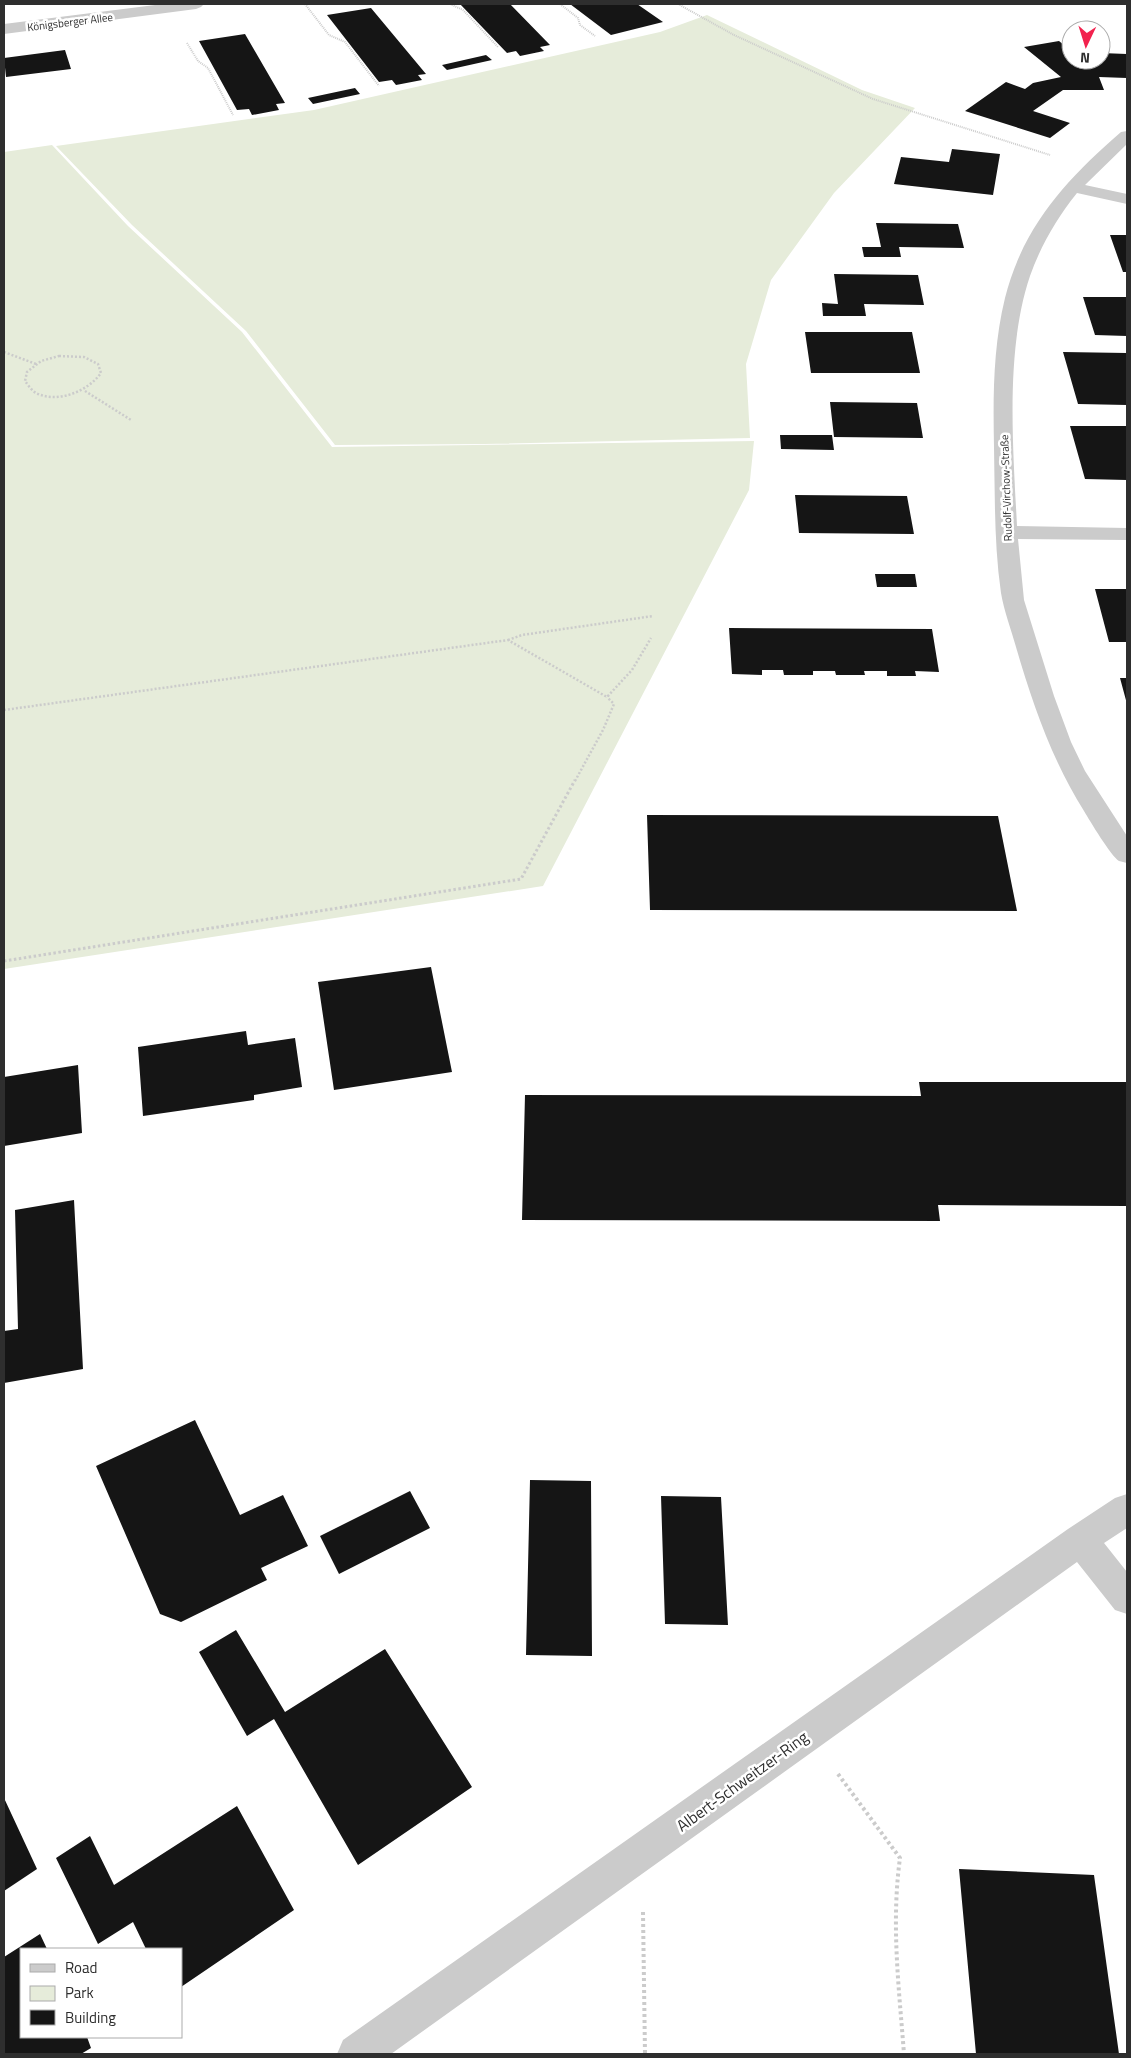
<svg xmlns="http://www.w3.org/2000/svg" width="1131" height="2058" viewBox="0 0 1131 2058" font-family="'Titillium Web',sans-serif">
  <rect width="100%" height="100%" fill="#fff"/>
  <path fill="#e6ecda" d="M707,15l155,75 53,18 -81,85 -63,87 -25,84 4,74 -266,6 -149,1 -89,-114 -114,-106 -76,-79 258,-36 346,-78z
    M52,145l76,81 114,106 90,115 422,-6 -5,49 -206,396 -539,83v-817z"/>
  <path fill="#151515" d="M460,4h50l40,41 -10,2 4,4 -24,5 -4,-5 -9,2z
    M570,4h67l26,18 -52,13z
    M371,8l55,66 -8,1 4,5 -26,5 -4,-5 -13,2 -52,-67z
    M245,34l40,69 -9,1 3,6 -27,5 -3,-6 -12,1 -38,-69z
    M1059,41l12,10v9h30v-7l26,1v24l-28,-1 5,13h-41l-30,21 37,12 -20,15 -85,-27 41,-29 19,7 8,-6 28,-6 -37,-30z
    M65,50l6,19 -65,8 -2,-19z
    M486,55l6,5 -45,10 -5,-5z
    M355,88l5,6 -47,10 -5,-6z
    M952,149l48,5 -7,41 -99,-11 7,-27 48,5z
    M876,223l82,1 6,24 -65,-1 2,10h-37l-2,-10h19z
    M1110,235h17v37h-4z
    M834,274l84,1 6,30 -60,-1 2,12h-43l-1,-13 16,1z
    M1083,297h44v39l-32,-1z
    M805,332h107l8,41h-109z
    M1063,352l64,1v52l-49,-1z
    M830,402l87,1 6,35 -89,-1z
    M1070,426h57v54l-42,-1z
    M780,435h52l2,15 -53,-1z
    M795,495l112,1 7,38 -115,-1z
    M875,574h40l2,13h-40z
    M1095,589h32v53h-18z
    M729,628l203,1 7,43 -24,-1 1,5h-29v-5h-23l1,4h-29l-1,-4h-22v4h-29l-1,-5h-21v5l-30,-1z
    M1120,678h7v26z
    M647,815l351,1 19,95 -367,-1z
    M431,967l21,105 -118,18 -16,-108z
    M246,1031l2,14 47,-7 7,49 -48,8v5l-111,16 -5,-69z
    M78,1065l4,68 -78,13v-69z
    M919,1082h208v124l-189,-1 2,16 -418,-1 3,-125 396,1z
    M74,1200l9,169 -79,14v-52l14,-2 -3,-119z
    M195,1420l45,95 43,-20 25,51 -47,22 6,12 -86,42 -21,-8 -64,-148z
    M530,1480l61,1 1,175 -66,-1z
    M410,1491l20,37 -91,46 -19,-38z
    M661,1496l60,1 7,128 -63,-1z
    M236,1630l49,82 100,-63 87,138 -114,78 -84,-146 -27,17 -48,-84z
    M4,1798l33,71 -33,22z
    M237,1806l57,104 -113,77v-38h-35l-13,-27 -35,22 -42,-86 34,-22 24,49z
    M959,1869l135,6 25,179h-143z
    M40,1934l7,15h-26v88h66l4,11 -10,6h-77v-97z"/>
  <g fill="none" stroke-linecap="round" stroke-linejoin="round">
    <path stroke="#cbcbcb" stroke-width="2" stroke-dasharray="1 1" stroke-linecap="butt" d="M305,4l24,31 16,7 34,44
      M450,4l13,6 35,37
      M560,4l18,14 2,7 15,11
      M678,4l56,31 139,64 177,56
      M187,43l11,18 10,7 25,47"/>
    <path stroke="#cbcbcb" stroke-width="2.5" stroke-dasharray="2 2" stroke-linecap="butt" d="M4,352l32,12
      M59,356l25,1 14,7 3,9c-13,18 -43,31 -65,20 -4,-2 -8,-8 -11,-12l2,-9 14,-11z
      M85,391l46,29
      M508,640l14,-5 131,-19
      M4,710l504,-70 99,57 25,-27 19,-32
      M575,781l28,-51 11,-26 -7,-7"/>
    <path stroke="#cbcbcb" stroke-width="3" stroke-dasharray="2.5 2.5" stroke-linecap="butt" d="M4,961l517,-82 54,-99"/>
    <path stroke="#cbcbcb" stroke-width="4" stroke-dasharray="3 3" stroke-linecap="butt" d="M838,1774l62,84c-9,66 -1,130 4,196
      M643,1912l2,142"/>
    <path fill="#cbcbcb" fill-rule="evenodd" d="M163,4h41l-3,3 -5,2 -192,25v-10z
      M1127,131v13l-42,41 42,9v10l-50,-11c-20,25 -36,52 -47,83 -25,74 -17,171 -13,250l110,2v12l-109,-1 6,61 30,96 17,46 14,29 42,65v27c-3,-1 -5,-1 -8,-2 -8,-5 -29,-40 -35,-50 -32,-51 -51,-106 -68,-164 -5,-18 -12,-36 -15,-54 -7,-49 -6,-97 -7,-146 -1,-50 -1,-100 11,-149 18,-72 62,-119 116,-166z
      M1127,1494v34l-23,15 23,29v42l-12,-4 -38,-48 -686,492h-54l6,-14 725,-511 47,-31z"/>
  </g>
  <g text-anchor="middle" dominant-baseline="central" stroke-width="5" stroke-linejoin="round" paint-order="stroke">
    <g font-size="11" fill="#2e2e2e" stroke="#fff">
      <text transform="translate(70 22) rotate(-7)">Königsberger Allee</text>
      <text transform="translate(1006 488) rotate(-92)">Rudolf-Virchow-Straße</text>
    </g>
    <g font-size="16" fill="#2e2e2e" stroke="#fff">
      <text transform="translate(742 1781) rotate(-36)">Albert-Schweitzer-Ring</text>
    </g>
  </g>
  <rect width="1131" height="2058" fill="none" stroke="#2e2e2e" stroke-width="10"/>
  <rect x="20" y="1948" width="162" height="90" fill="#ffffff" stroke="#ababab"/>
  <rect x="30" y="1964" width="25" height="8" fill="#cbcbcb" stroke="#ababab"/>
  <text x="65" y="1973" font-size="15" fill="#2e2e2e">Road</text>
  <rect x="30" y="1986" width="25" height="15" fill="#e6ecda" stroke="#ababab"/>
  <text x="65" y="1998" font-size="15" fill="#2e2e2e">Park</text>
  <rect x="30" y="2010" width="25" height="15" fill="#151515" stroke="#ababab"/>
  <text x="65" y="2023" font-size="15" fill="#2e2e2e">Building</text>
  <g transform="translate(1086 45) rotate(184)"><circle r="24" fill="#ffffff" stroke="#ababab"/>
  <path d="M0-4L9 19L0 12L-9 19Z" fill="#f2224e"/>
  <text y="-8" font-size="14" font-weight="bold" text-anchor="middle" fill="#2e2e2e">N</text>
  </g>
</svg>
